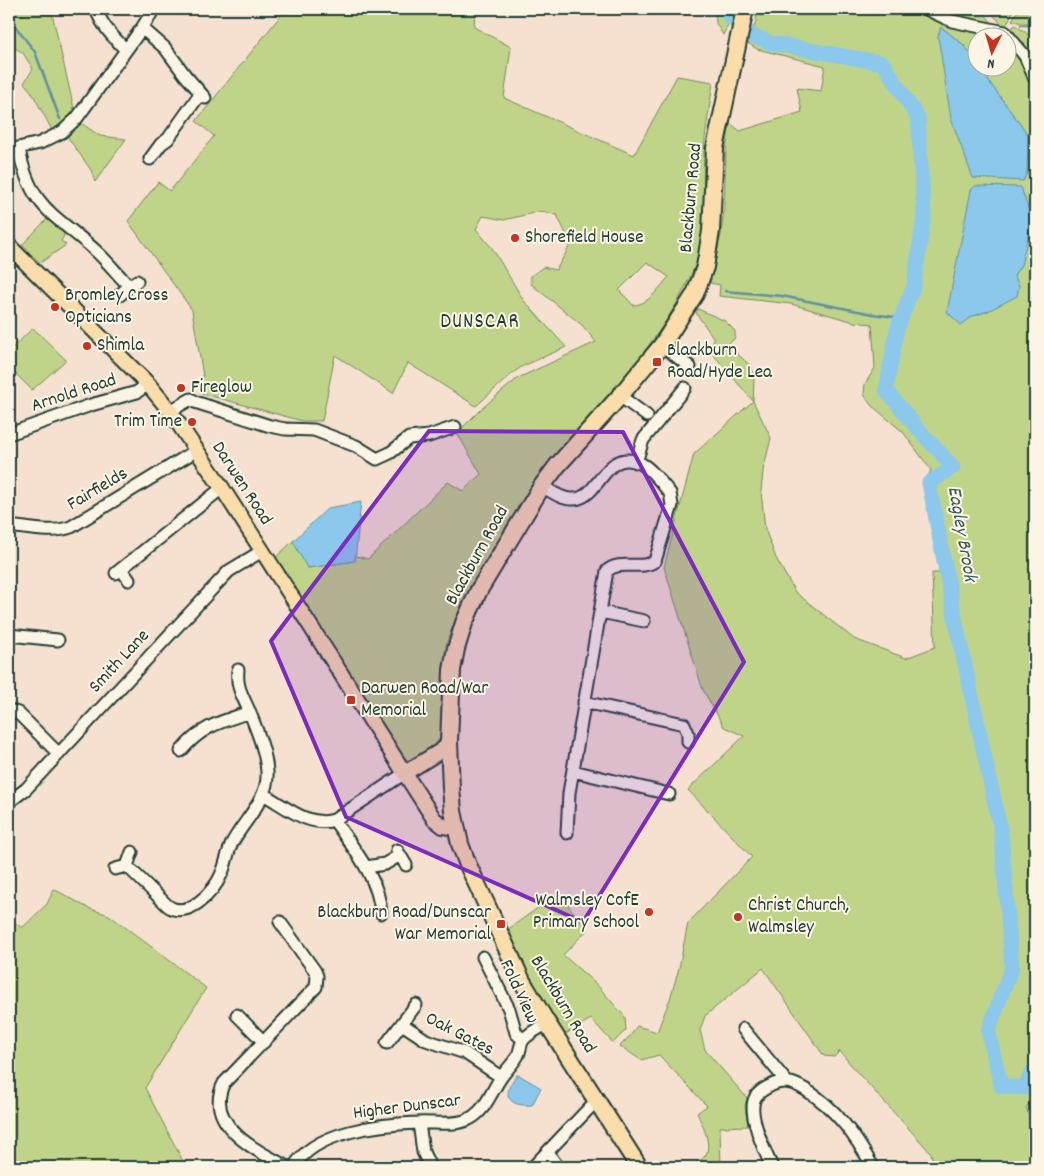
<svg xmlns="http://www.w3.org/2000/svg" width="1044" height="1176" viewBox="0 0 1044 1176" font-family="Dekko,sans-serif">
  <rect width="100%" height="100%" fill="#f6e1d0"/>
  <filter id="ink" filterUnits="userSpaceOnUse"><feTurbulence type="fractalNoise" baseFrequency=".02" numOctaves="2"/><feDisplacementMap in="SourceGraphic" scale="10" xChannelSelector="R" yChannelSelector="G"/><feConvolveMatrix kernelMatrix="1 2 1 2 8 2 1 2 1" color-interpolation-filters="sRGB"/></filter>
  <g filter="url(#ink)">
    <path fill="#c0d489" stroke="#70885e" fill-rule="evenodd" d="M9,9h42l24,104 -23,17 -21,-39 -7,-8 9,-14 -10,-16 -14,-9z
      M286,9h189l-1,18 37,20 -7,51 130,57 43,-79 36,6c-3,24 -8,48 -9,72 -2,31 3,81 -8,109 -30,77 -93,135 -145,197 -13,15 -23,34 -33,51 -25,39 -52,78 -68,122 -13,35 -4,73 -11,109l-4,5 -21,13c-11,2 -15,-9 -21,-17l-118,-185 18,-17 15,27 47,-7 1,-5 12,3 80,-77 15,9 18,-17 -24,-41 24,-24 37,-31 78,-36 -14,-17 -51,-41v-8l12,-9 13,3 15,-26 -14,-29 -15,-4 -38,9 -21,-4 -7,13 16,19 32,53 42,46 -43,19 -9,6 -38,34 -68,-43 -15,30 -58,-38 -13,66h-20l-102,-28 3,-17 -11,-66 -64,-89 30,-39 12,9 44,-55 -18,-15zM647,262l22,15c-10,10 -20,28 -36,28l-14,-15z
      M715,9h5l9,14 -6,12 -7,-12z
      M758,9h163l2,2 82,26 -29,1v26l-12,-19 -23,-18 -3,9 85,145 4,-8 1,-38 -49,-67h27l1,-29 14,20 14,29v1009l-9,10 9,30v20l-12,10h-89l-3,-14 -76,-83 -15,-19 -6,6 -10,-1 -61,-88 -58,48 -5,14 5,20 42,48 -2,8 3,20 -28,1 1,40h-34c5,-3 14,-6 18,-11 8,-10 -3,-33 -8,-43l10,-7 -48,-51 -18,5 -21,-14 11,-11 6,-9 20,6 13,-33 9,-31 9,-45 64,-66 -64,-67 56,-54 -20,-9 -21,-37 -39,-123 30,-113 59,-53 -40,-47v-17l-17,-24 2,-4 27,12 10,10v7l-8,7 25,22 2,13 -1,21 18,37 -8,33 -2,20 4,38 11,29 19,34 59,47 52,19 29,-11 -3,-74h10l-3,-26 -4,-4 -10,-60 6,-13 -28,-38 -33,-28 -6,-10 1,-10 10,-16 -3,-44 -18,-2 -63,-18 -72,-8 1,-11 -10,-2 11,-48 3,-27 2,-58 4,-27 10,8 62,-19 -5,-24 24,3 4,-25 -68,-17 -9,-6 7,-18zM1024,250l-3,14 -7,11 5,11 -31,25 -15,5z
      M934,9h46l16,18 -44,-9z
      M988,9h26l-9,19z
      M1019,9h16v14h-14l-9,-3z
      M1015,25l20,14v33l-27,-40z
      M81,123l19,13 26,3 -31,43 -4,-12 -24,-34z
      M47,219l16,13 1,4 -3,5 5,4 -26,18 -18,-18z
      M33,328l33,32 -34,30 -23,-23v-16z
      M54,889l34,19 21,7 97,73 -61,100 41,79h-177v-242l4,-4 9,7 25,-24z
      M559,893l28,37 -24,25 35,31 27,31 1,13 -13,13 -22,-24 -27,16 -27,-41 -30,-64z"/>
    <path fill="#8bc8eb" stroke="#6090a2" d="M941,27c11,9 35,25 35,41h3l49,67 -1,38 -4,8 -50,-3 -22,-59 -13,-83z
      M975,186l46,1 11,33 -11,45 -7,10 5,11 -2,10 -29,15 -15,5 -12,9 -14,-13 24,-122z
      M361,502l-6,59 -48,7 -14,-27 35,-33z
      M517,1075h2l22,13 -9,17c-25,2 -31,-11 -15,-30z"/>
    <g fill="none" stroke-linecap="round" stroke-linejoin="round">
      <path stroke="#6090a2" stroke-width="2.5" d="M9,18l26,34 25,67
        M1021,25h14
        M725,291l57,5 91,18 28,4"/>
      <path stroke="#8bc8eb" stroke-width="15" d="M725,9l6,9 22,18 18,7 112,20 35,55 6,98 -10,69 -17,44 -11,61 32,39 35,38 -24,16 28,145 44,204 11,135 -24,64 13,55 23,2 11,-21"/>
      <defs>
        <path id="minor" d="M96,9c6,17 17,28 30,41
          M926,9l26,12 53,11 20,24 10,23
          M142,28l23,20 20,27 20,23
          M19,149c11,61 38,66 78,103 12,11 21,23 32,34
          M9,150l31,-7 22,-11 15,-14 65,-90 12,-19
          M150,159l11,-15 7,-5 32,-45
          M120,295l9,-9 8,-5
          M662,345l28,22
          M620,396l27,20
          M170,411l21,-12 4,3 75,24 15,3 29,1 42,16 21,13 13,-6 19,-15 20,-2 26,-9
          M9,434l82,-29 46,-13 11,-8
          M636,462l7,-22 42,-52
          M542,486c10,6 21,14 32,13 26,-1 31,-52 66,-36 10,4 23,22 30,30l2,12 -17,56c-14,10 -35,-2 -48,10l-38,222 -2,40
          M9,526c20,2 42,8 62,1l126,-77
          M121,569l8,11
          M116,573l106,-85
          M601,612l43,9
          M9,635l49,5
          M584,702l100,22 4,9v9
          M9,710l9,3 41,41
          M181,751c21,-25 39,-29 69,-39
          M573,771l96,23
          M263,794c22,12 46,34 71,26l71,-47
          M9,802l17,-13 187,-201 16,-17 33,-20
          M334,820c19,28 45,58 47,93
          M397,850l9,15
          M127,866l41,40c19,14 46,-14 53,-31 5,-10 6,-22 11,-32 12,-23 37,-44 35,-71 -1,-20 -10,-41 -17,-59 -7,-17 -14,-25 -12,-43
          M366,867l19,-3 15,-9
          M115,869l12,-3 5,-14
          M280,922l35,49 2,5 -1,11 -92,96c-21,41 33,69 64,84
          M483,957l26,52 7,24 7,7
          M237,1015l27,27
          M402,1024l24,16 39,13 36,24
          M743,1029l43,52
          M387,1043l29,-38
          M419,1123l4,29 7,15
          M548,1153l10,14
          M294,1167c20,-36 87,-43 124,-44 15,-1 35,3 49,-3 19,-8 24,-29 35,-44 5,-7 12,-13 16,-21 3,-6 2,-13 7,-17 6,-6 15,-10 22,-15
          M533,1167l63,-66
          M772,1167c-7,-15 -25,-54 -17,-69 3,-6 9,-9 15,-12 13,-7 23,-4 36,4 30,18 50,47 67,77"/>
        <path id="major" d="M9,246l139,138 22,27 52,77 212,331 9,7 14,2
          M405,773l37,-23 7,-8"/>
        <path id="highway" d="M639,1167l-92,-144 -25,-42 -54,-116 -8,-21 -7,-33 -2,-23 -2,-46 3,-72 4,-21 8,-26 15,-33 63,-104 15,-20 63,-70 42,-51 33,-51 10,-27 6,-36 4,-83 30,-139"/>
      </defs>
      <use href="#minor" stroke="#1f3d34" stroke-width="15"/>
      <use href="#major" stroke="#1f3d34" stroke-width="18"/>
      <use href="#highway" stroke="#1f3d34" stroke-width="20"/>
      <use href="#minor" stroke="#fcf5e5" stroke-width="11"/>
      <use href="#major" stroke="#fbdcab" stroke-width="14"/>
      <use href="#highway" stroke="#fbdcab" stroke-width="16"/>
    </g>
  </g>
  <path fill="#7b2cbf" fill-opacity="0.2" stroke="#7b2cbf" stroke-width="4" stroke-linejoin="round" d="M429,431l194,1 121,230 -161,260 -237,-105 -75,-176z"/>
  <g fill="#c8321e" stroke="#fcf5e5" stroke-width="2">
    <circle cx="515" cy="238" r="5"/>
    <circle cx="55" cy="307" r="5"/>
    <circle cx="87" cy="346" r="5"/>
    <rect x="652" y="357" width="10" height="10" rx="2.5"/>
    <circle cx="181" cy="388" r="5"/>
    <circle cx="192" cy="422" r="5"/>
    <rect x="346" y="695" width="10" height="10" rx="2.5"/>
    <circle cx="649" cy="912" r="5"/>
    <circle cx="738" cy="917" r="5"/>
    <rect x="496" y="919" width="10" height="10" rx="2.5"/>
  </g>
  <g text-anchor="middle" dominant-baseline="central" stroke-width="4" stroke-linejoin="round" paint-order="stroke">
    <g font-size="19" fill="#1f3d34" stroke="#fcf5e5">
      <text transform="translate(692 198) rotate(-85)">Blackburn Road</text>
      <text transform="translate(74 394) rotate(-18)">Arnold Road</text>
      <text transform="translate(241 484) rotate(57)">Darwen Road</text>
      <text transform="translate(98 490) rotate(-31)">Fairfields</text>
      <text transform="translate(478 556) rotate(-61)">Blackburn Road</text>
      <text transform="translate(120 662) rotate(-47)">Smith Lane</text>
      <text transform="translate(518 992) rotate(65)">Fold View</text>
      <text transform="translate(562 1005) rotate(59)">Blackburn Road</text>
      <text transform="translate(459 1035) rotate(27)">Oak Gates</text>
      <text transform="translate(407 1108) rotate(-7)">Higher Dunscar</text>
    </g>
    <g font-size="19" fill="#1f3d34" stroke="#fcf5e5" text-anchor="start">
      <text x="525" y="238">Shorefield House</text>
      <text x="65" y="296">Bromley Cross<tspan x="65" dy="22">Opticians</tspan></text>
      <text x="97" y="346">Shimla</text>
      <text x="667" y="351">Blackburn<tspan x="667" dy="22">Road/Hyde Lea</tspan></text>
      <text x="191" y="388">Fireglow</text>
      <text x="182" y="422" text-anchor="end">Trim Time</text>
      <text x="361" y="689">Darwen Road/War<tspan x="361" dy="22">Memorial</tspan></text>
      <text x="639" y="901" text-anchor="end">Walmsley CofE<tspan x="639" dy="22">Primary School</tspan></text>
      <text x="748" y="906">Christ Church,<tspan x="748" dy="22">Walmsley</tspan></text>
      <text x="491" y="913" text-anchor="end">Blackburn Road/Dunscar<tspan x="491" dy="22">War Memorial</tspan></text>
    </g>
    <g font-size="20" font-style="italic" fill="#355959" stroke="#fcf5e5">
      <text transform="translate(961 534) rotate(80)">Eagley Brook</text>
    </g>
    <g font-size="21" letter-spacing="1" fill="#1f3d34" stroke="#fcf5e5">
      <text x="480" y="323">DUNSCAR</text>
    </g>
  </g>
  <rect width="1044" height="1176" fill="none" stroke="#fcf5e5" stroke-width="30"/>
  <rect x="15" y="15" width="1014" height="1146" fill="none" stroke="#1f3d34" stroke-width="2" filter="url(#ink)"/>
  <g transform="translate(992 52) rotate(185)"><circle r="24" fill="#fcf5e5" stroke="#a4ab9e"/>
  <path d="M0-4L9 19L0 12L-9 19Z" fill="#c8321e"/>
  <text y="-8" font-size="14" font-weight="bold" text-anchor="middle" fill="#1f3d34">N</text>
  </g>
</svg>
